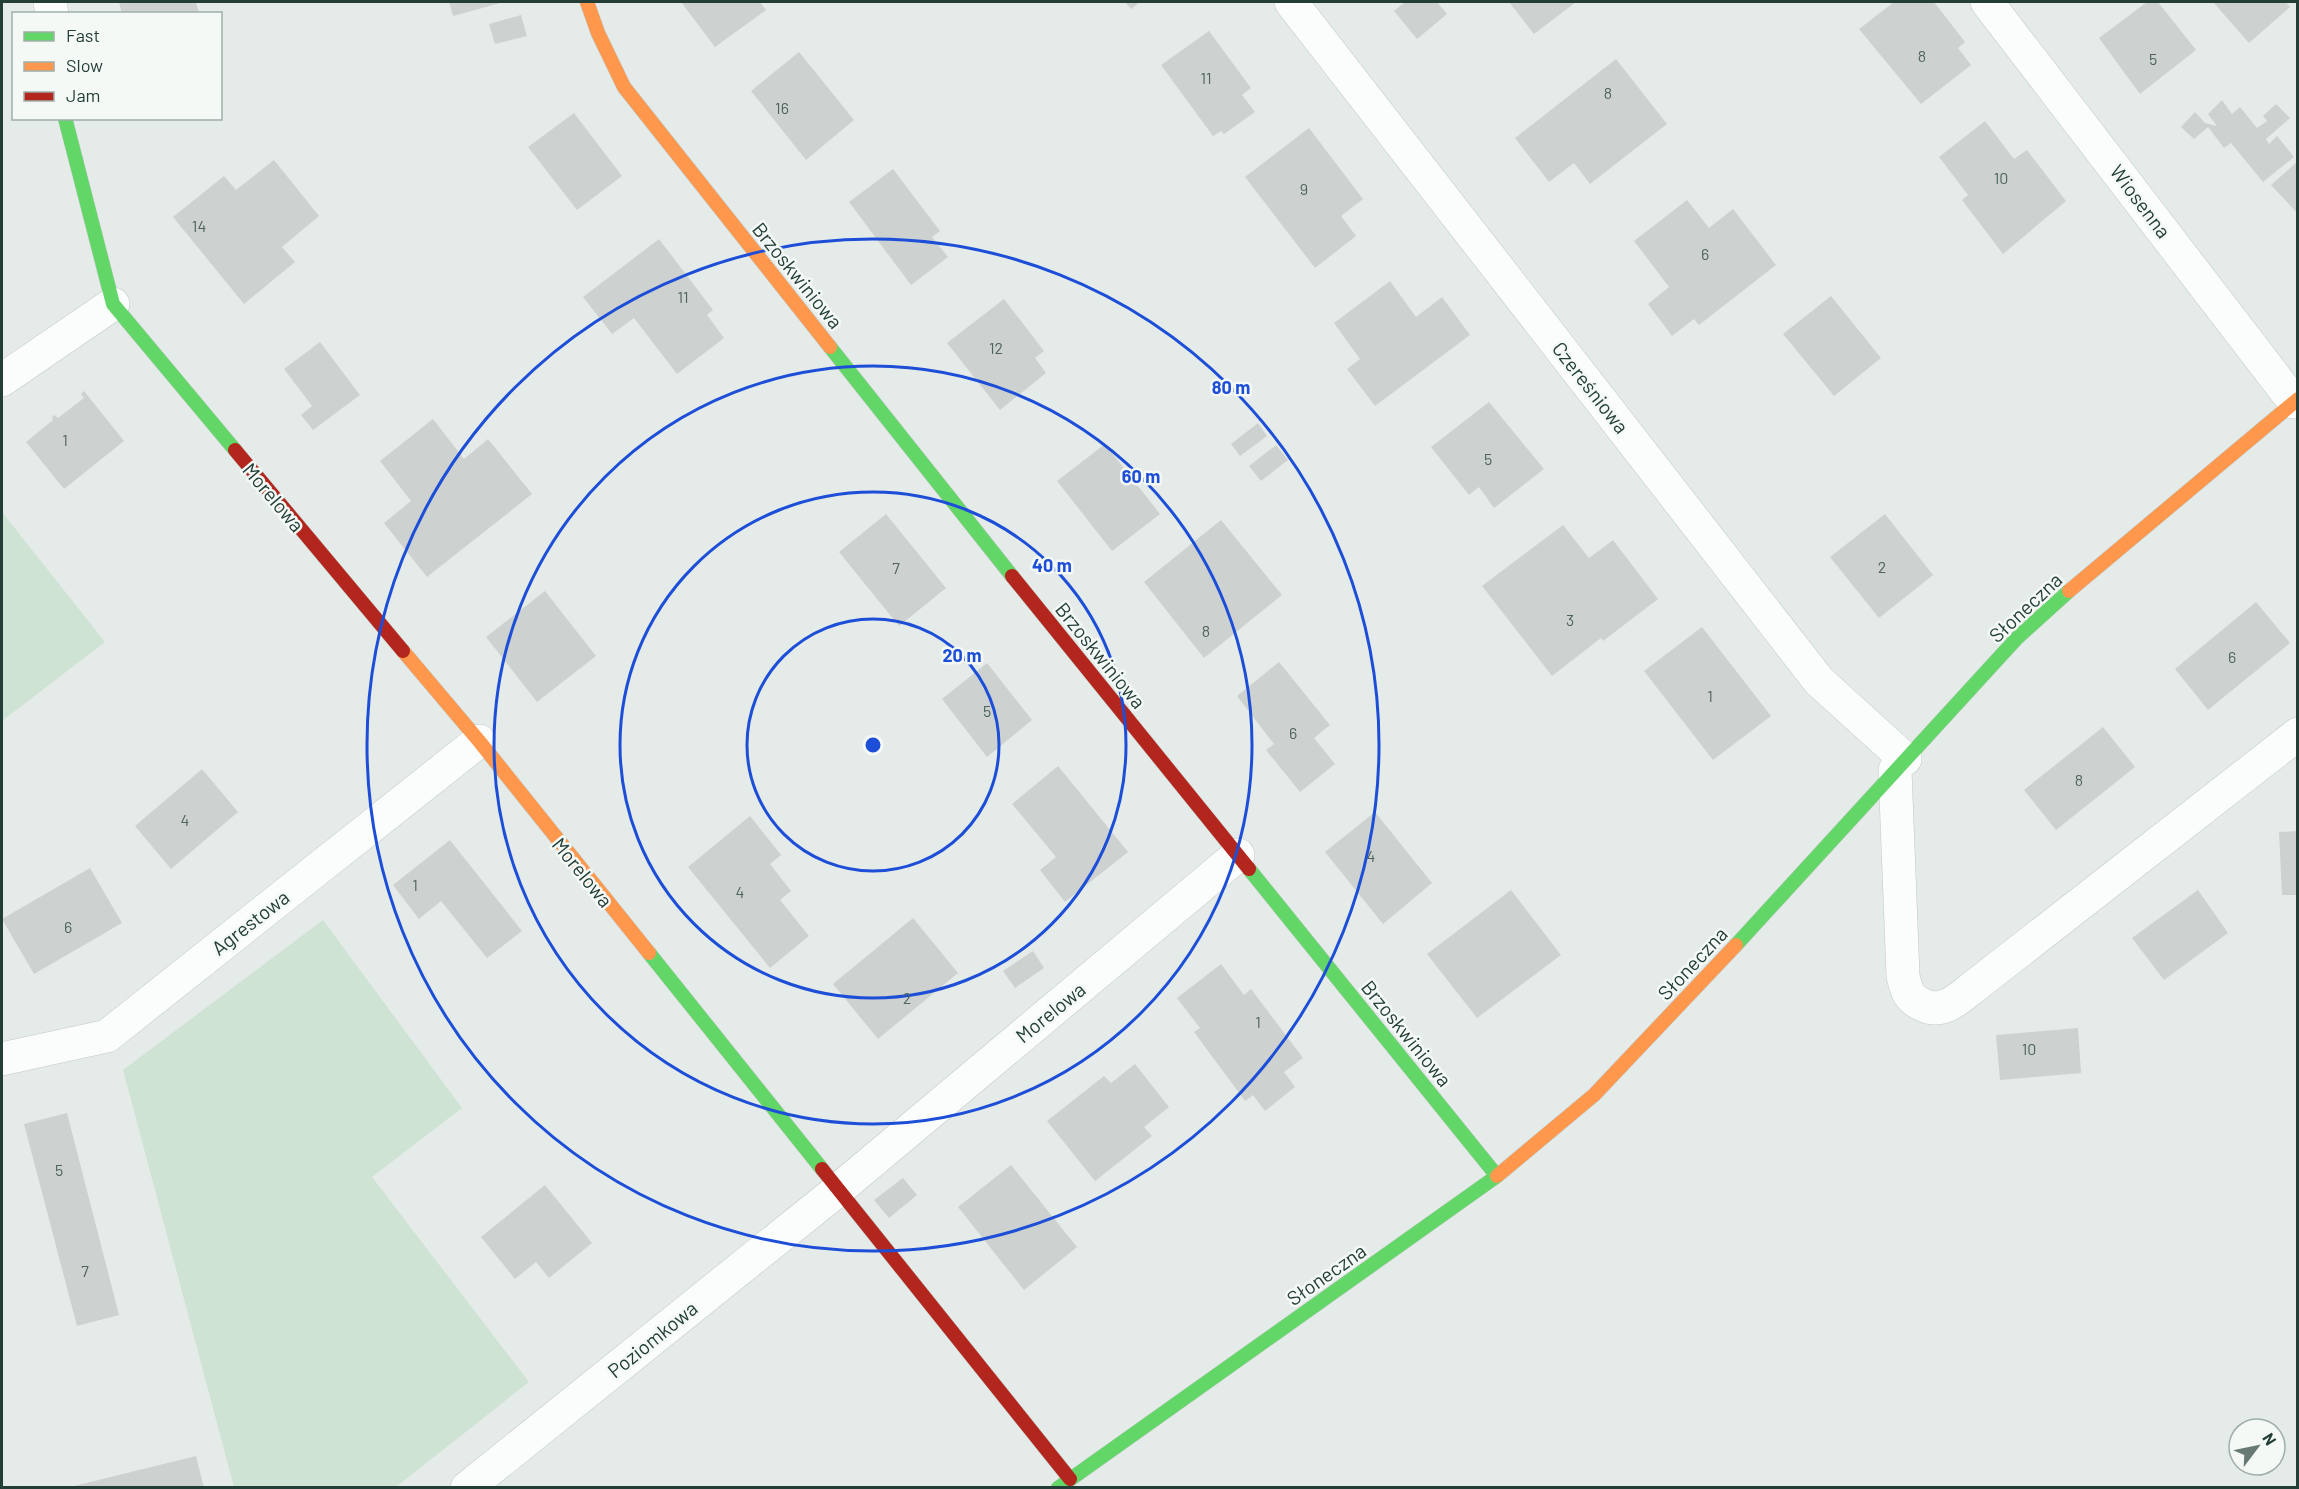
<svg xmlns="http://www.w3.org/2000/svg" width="2299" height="1489" viewBox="0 0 2299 1489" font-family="Barlow,sans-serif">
  <rect width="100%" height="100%" fill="#e5ebe8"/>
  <path fill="#cfe3d4" d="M2,512l103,130 -103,79z
    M323,920l139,188 -90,69 157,205 -133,105h-162l-111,-417z"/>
  <path fill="#cdd2d0" d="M119,2h77l3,12h-77z
    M449,2h55l-51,14z
    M681,2h79l6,8 -51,37z
    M1125,2h15l-9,7z
    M1405,2h32l10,12 -30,25 -23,-28z
    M1509,2h67l-42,32z
    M1894,2h40l31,40 -7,6 13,17 -50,39 -62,-75z
    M2147,2h11l38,48 -56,44 -41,-56z
    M2213,2h73l4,5 -41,36z
    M521,15l6,21 -32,8 -6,-20z
    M1209,31l42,57 -9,7 13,17 -31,22 -3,-3 -8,5 -52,-71z
    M799,52l55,68 -48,40 -55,-69z
    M1616,59l51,65 -77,60 -16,-21 -25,19 -34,-44z
    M2222,100l10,14 8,-7 17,21 10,-7 -4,-5 13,-12 14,14 -24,21 3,5 8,-8 17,21 -31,25 -32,-39 -7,5 -16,-21 -14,12 -13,-12 14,-15 10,11 12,3 -9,-12z
    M574,113l48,63 -45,34 -49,-63z
    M1985,121l29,38 13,-9 39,51 -63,53 -41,-54 6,-5 -29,-38z
    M1309,128l54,71 -22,17 15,20 -41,32 -70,-91z
    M274,160l45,56 -37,31 13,15 -51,42 -71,-87 51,-41 12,14z
    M2298,161v53l-27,-29z
    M893,169l47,62 -8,6 16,20 -37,28 -62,-83z
    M1687,200l22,28 24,-19 43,56 -77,60 -5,-6 -22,17 -24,-32 21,-17 -35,-46z
    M659,239l54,71 -6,5 17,23 -47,36 -43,-56 -22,16 -29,-37z
    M1390,281l26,36 26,-20 28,38 -95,71 -28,-37 13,-10 -26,-36z
    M1831,296l50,62 -47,38 -51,-62z
    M1004,299l40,52 -9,7 11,15 -46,37 -53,-67z
    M320,342l40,53 -47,35 -12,-15 11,-9 -28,-37z
    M84,391l40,50 -60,48 -38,-47 27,-22 -1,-3 2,-2 4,3 26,-20 -3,-4z
    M1489,402l55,67 -50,39 -15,-21 -10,8 -38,-48z
    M433,419l31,40 24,-20 44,55 -105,83 -43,-54 27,-22 -31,-40z
    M1258,423l9,13 -27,20 -9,-12z
    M1105,444l55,70 -48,37 -55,-70z
    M1276,445l12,15 -27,21 -12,-15z
    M886,514l60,74 -47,38 -60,-74z
    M1885,514l48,61 -54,43 -49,-61z
    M1221,520l61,75 -78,63 -60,-76z
    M1563,525l26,33 24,-18 45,59 -55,42 -2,-3 -49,38 -70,-90z
    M545,591l51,65 -59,46 -51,-65z
    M2256,602l34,41 -82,67 -33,-41z
    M1702,627l69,89 -58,44 -69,-89z
    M1279,662l51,63 -16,13 21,26 -35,28 -34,-42 8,-6 -37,-48z
    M987,663l45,57 -45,37 -45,-58z
    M2103,727l32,40 -79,63 -32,-40z
    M1058,766l70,86 -63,50 -25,-32 16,-13 -44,-53z
    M202,769l36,43 -67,57 -36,-43z
    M1375,812l57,71 -49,41 -58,-72z
    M750,816l31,39 -11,9 21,27 -11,9 29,36 -39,32 -82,-101z
    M2298,831v64h-16l-3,-63z
    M450,840l72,91 -35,27 -46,-57 -22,18 -26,-34z
    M90,868l32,55 -88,51 -32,-55z
    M1511,890l50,65 -84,63 -50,-64z
    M2198,890l30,43 -64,47 -32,-42z
    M913,918l45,55 -80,66 -45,-55z
    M1033,951l11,17 -29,20 -12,-17z
    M1221,964l23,31 7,-6 52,69 -19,14 11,15 -30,24 -12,-16 -8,6 -51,-69 6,-4 -23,-30z
    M2078,1028l3,45 -81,7 -4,-45z
    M1135,1064l34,43 -25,20 8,9 -57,45 -48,-60 57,-45 7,7z
    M67,1113l52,202 -42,11 -53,-202z
    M1011,1165l66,82 -53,43 -66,-83z
    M903,1178l14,17 -28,23 -15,-18z
    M545,1185l47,58 -43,35 -13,-16 -21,17 -34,-42z
    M196,1456l8,32h-134v-1z"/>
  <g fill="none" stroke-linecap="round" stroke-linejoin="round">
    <defs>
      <path id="street" d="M50,2l2,12
        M1291,2l528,679 86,78
        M1987,2l307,400
        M2,380l111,-76
        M1895,770l8,206c4,16 5,22 20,29 21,10 37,-8 53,-20l322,-251
        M2,1059l105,-23 372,-295
        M467,1488l371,-298 400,-335"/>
      <path id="fast" d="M65,118l48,186 122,146
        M830,347l182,229
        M1249,869l248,307
        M1736,945l281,-307 52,-47
        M649,953l173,216
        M1058,1488l439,-312"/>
      <path id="slow" d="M587,2l11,31 26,54 206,260
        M2069,591l229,-192
        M403,651l76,90 170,212
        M1497,1176l97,-81 142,-150"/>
      <path id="jam" d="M235,450l168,201
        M1012,576l237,293
        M822,1169l248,310"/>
    </defs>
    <use href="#street" stroke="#c2c8c5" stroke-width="34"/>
    <use href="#fast" stroke="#c1c8c5" stroke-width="15"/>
    <use href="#slow" stroke="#c1c8c5" stroke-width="15"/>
    <use href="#jam" stroke="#c1c8c5" stroke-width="15"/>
    <use href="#street" stroke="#fbfcfc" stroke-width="33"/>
    <use href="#fast" stroke="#63d668" stroke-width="14"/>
    <use href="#slow" stroke="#ff974d" stroke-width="14"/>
    <use href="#jam" stroke="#b3261e" stroke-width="14"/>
  </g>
  <g fill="none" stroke="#1d4ed8" stroke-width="3">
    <circle cx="873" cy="745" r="126"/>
    <circle cx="873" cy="745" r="253"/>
    <circle cx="873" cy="745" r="379"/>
    <circle cx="873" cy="745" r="506"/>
  </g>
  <g text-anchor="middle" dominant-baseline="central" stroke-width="5" stroke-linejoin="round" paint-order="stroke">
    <g font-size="16" fill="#4e645d">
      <text x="1922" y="55">8</text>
      <text x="2153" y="58">5</text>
      <text x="1206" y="77">11</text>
      <text x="1608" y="92">8</text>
      <text x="782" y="107">16</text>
      <text x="2001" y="177">10</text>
      <text x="1304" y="188">9</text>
      <text x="199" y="225">14</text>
      <text x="1705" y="253">6</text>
      <text x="683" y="296">11</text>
      <text x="996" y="347">12</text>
      <text x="65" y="439">1</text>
      <text x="1488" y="458">5</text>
      <text x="1882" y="566">2</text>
      <text x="896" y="567">7</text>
      <text x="1570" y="619">3</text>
      <text x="1206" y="630">8</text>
      <text x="2232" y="656">6</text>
      <text x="1710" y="695">1</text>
      <text x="987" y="710">5</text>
      <text x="1293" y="732">6</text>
      <text x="2079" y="779">8</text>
      <text x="185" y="819">4</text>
      <text x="1371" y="855">4</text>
      <text x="415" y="884">1</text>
      <text x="740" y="891">4</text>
      <text x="68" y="926">6</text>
      <text x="907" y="997">2</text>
      <text x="1258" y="1021">1</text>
      <text x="2029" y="1048">10</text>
      <text x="59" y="1169">5</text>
      <text x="85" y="1270">7</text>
    </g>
    <g font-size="20" fill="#233e36" stroke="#f4f9f6">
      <text transform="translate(2141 201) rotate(53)">Wiosenna</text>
      <text transform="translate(798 275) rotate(51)">Brzoskwiniowa</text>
      <text transform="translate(1591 387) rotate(52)">Czereśniowa</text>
      <text transform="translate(274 497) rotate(50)">Morelowa</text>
      <text transform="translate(2025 607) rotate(-43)">Słoneczna</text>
      <text transform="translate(1101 655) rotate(51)">Brzoskwiniowa</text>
      <text transform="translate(583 872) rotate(51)">Morelowa</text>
      <text transform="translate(250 922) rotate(-38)">Agrestowa</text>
      <text transform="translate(1692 963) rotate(-47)">Słoneczna</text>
      <text transform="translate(1050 1012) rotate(-39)">Morelowa</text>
      <text transform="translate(1407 1033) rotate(51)">Brzoskwiniowa</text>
      <text transform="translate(1326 1274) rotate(-35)">Słoneczna</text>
      <text transform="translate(652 1339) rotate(-39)">Poziomkowa</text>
    </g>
  </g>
  <circle cx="873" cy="745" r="9" fill="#1d4ed8" stroke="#f4f9f6" stroke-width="3"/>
  <g font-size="18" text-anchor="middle" font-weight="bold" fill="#1d4ed8" stroke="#f4f9f6" stroke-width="5" stroke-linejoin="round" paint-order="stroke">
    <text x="1231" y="394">80 m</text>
    <text x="1141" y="483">60 m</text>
    <text x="1052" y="572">40 m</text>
    <text x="962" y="662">20 m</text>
  </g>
  <rect width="2299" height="1489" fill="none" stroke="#233e36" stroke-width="6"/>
  <rect x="12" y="12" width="210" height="108" fill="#f4f9f6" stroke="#a0aea9" stroke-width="1.5"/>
  <rect x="24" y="32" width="30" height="9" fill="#63d668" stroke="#a0aea9" stroke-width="1.5"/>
  <text x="66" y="42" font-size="18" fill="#233e36">Fast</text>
  <rect x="24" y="62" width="30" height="9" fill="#ff974d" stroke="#a0aea9" stroke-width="1.5"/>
  <text x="66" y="72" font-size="18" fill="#233e36">Slow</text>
  <rect x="24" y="92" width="30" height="9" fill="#b3261e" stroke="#a0aea9" stroke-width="1.5"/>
  <text x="66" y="102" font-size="18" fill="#233e36">Jam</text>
  <g transform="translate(2257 1447) rotate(58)"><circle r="28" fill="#f4f9f6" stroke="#a0aea9" stroke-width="1.5"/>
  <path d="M0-4.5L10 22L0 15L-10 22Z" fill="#677b74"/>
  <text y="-9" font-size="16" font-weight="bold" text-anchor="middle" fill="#233e36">N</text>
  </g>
</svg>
